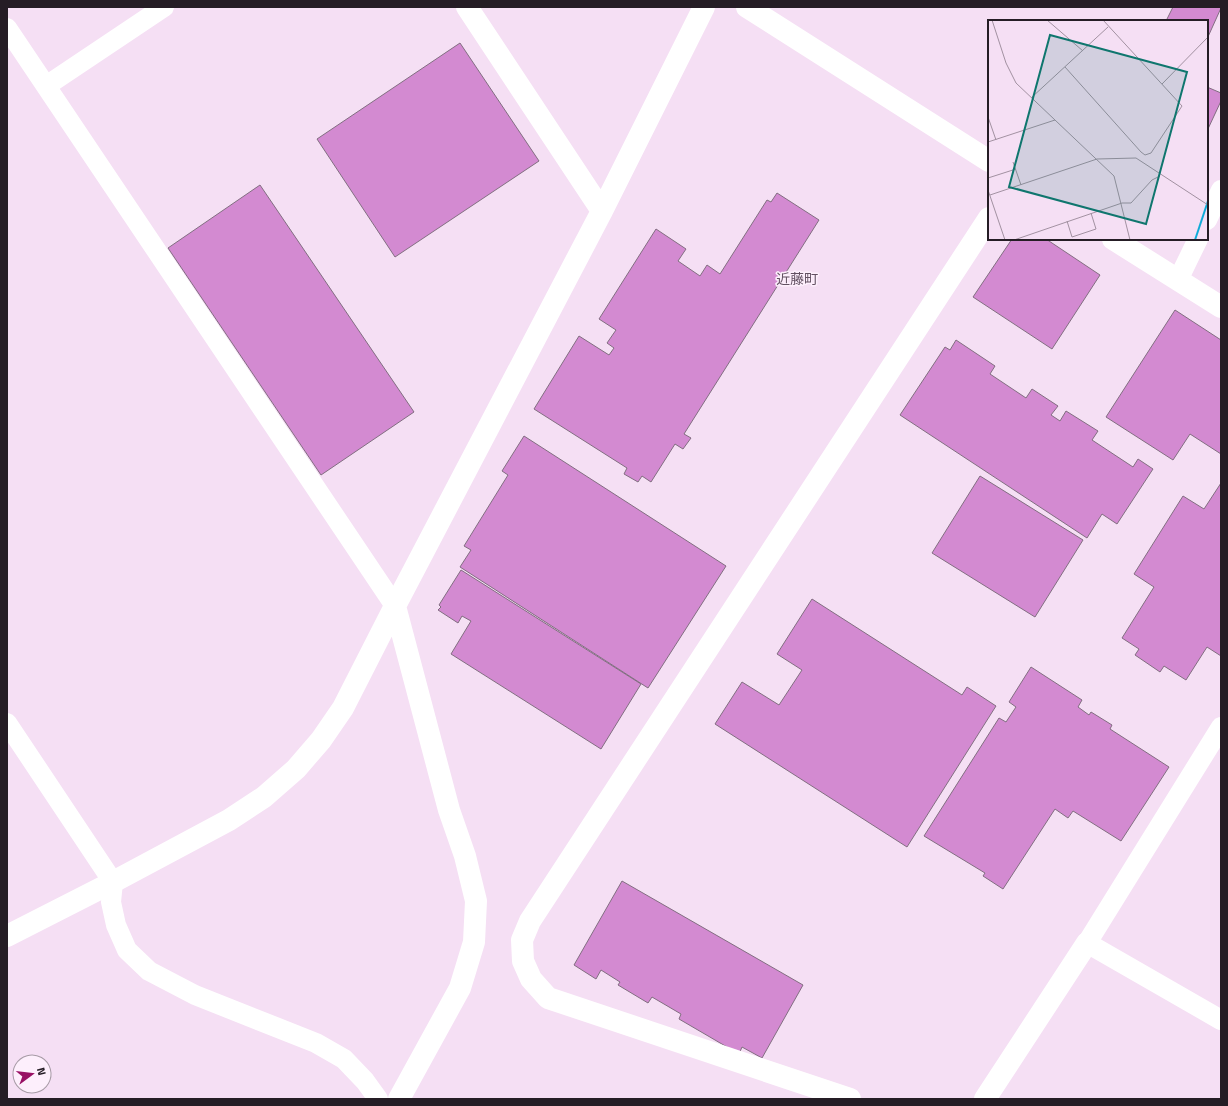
<svg xmlns="http://www.w3.org/2000/svg" width="1228" height="1106" viewBox="0 0 1228 1106" font-family="'Titillium Web','Noto Sans JP',sans-serif">
  <rect width="100%" height="100%" fill="#f5dff4"/>
  <path fill="#d38ad1" stroke="#826e81" d="M1173,7h48v1l-14,31v-18h-41z
    M460,43l79,118 -144,96 -78,-118z
    M1207,87l14,6v8l-14,30z
    M260,185l154,227 -93,63 -153,-227z
    M777,193l42,27 -135,214 7,4 -8,11 -8,-5 -24,38 -9,-6 -4,6 -14,-8 3,-6 -93,-59 45,-73 30,19 5,-7 -7,-5 9,-13 -17,-11 57,-90 30,20 -8,12 22,15 7,-11 13,9 47,-74 4,2z
    M1012,239h34l54,36 -48,74 -79,-52z
    M1175,310l46,30v114l-31,-20 -17,26 -67,-43z
    M956,340l39,26 -5,8 36,24 6,-9 26,17 -7,9 9,6 6,-10 32,20 -6,9 41,27 5,-8 15,10 -36,55 -15,-10 -15,24 -187,-123 45,-68 5,3z
    M524,436l202,130 -78,122 -188,-121 11,-17 -7,-4 44,-71 -6,-4z
    M980,476l103,64 -48,77 -103,-64z
    M1221,483v173l-14,-9 -21,33 -22,-14 -4,6 -25,-17 4,-6 -17,-11 32,-51 -20,-13 49,-78 21,13z
    M461,570l180,114 -40,65 -150,-95 20,-33 -9,-5 -4,7 -20,-13 3,-3 -2,-2z
    M812,599l150,96 5,-8 29,19 -89,141 -192,-123 27,-42 37,23 23,-35 -25,-16z
    M1031,667l51,33 -4,7 11,8 2,-3 21,13 -2,4 59,38 -48,74 -48,-30 -5,7 -13,-9 -52,80 -20,-13 2,-3 -61,-37 75,-118 7,4 10,-15 -7,-5z
    M622,881l181,104 -41,73 -20,-11 -3,7 -60,-35 2,-5 -29,-17 -4,6 -30,-18 2,-3 -19,-12 -5,9 -22,-14z"/>
  <g fill="none" stroke-linecap="round" stroke-linejoin="round">
    <path stroke="#fff" stroke-width="20" d="M7,28l388,578
      M46,86l118,-79
      M1207,220l14,-30
      M1178,280l20,-41
      M7,723l106,159 -2,20 5,23 11,25 22,21 46,24 121,48 28,16 21,22 13,18
      M1221,727l-134,216 134,77"/>
    <path stroke="#fff" stroke-width="22" d="M467,7l135,204
      M747,7l242,154
      M1113,239l108,68
      M395,606l54,204 16,46 11,45 -2,41 -14,46 -61,111
      M7,936l106,-54 116,-62 35,-23 32,-28 25,-29 22,-32 52,-102 207,-395 102,-204
      M850,1099l-302,-101 -17,-19 -8,-18 -1,-21 8,-19 459,-703
      M985,1099l102,-156"/>
  </g>
  <g text-anchor="middle" dominant-baseline="central" stroke-width="3" stroke-linejoin="round" paint-order="stroke">
    <g font-size="14" fill="#635062" stroke="#fdeffc">
      <text x="797" y="278">近藤町</text>
    </g>
  </g>
  <g transform="translate(988 20)">
    <rect width="220" height="220" fill="#f5dff4"/>
    <path fill="none" stroke="#0eabd7" stroke-width="2" d="M207,220l13,-39"/>
    <path fill="none" stroke="#a291a1" stroke-width="1" d="M4,0l14,43 10,20 98,93 16,64M59,0l36,31M77,47l76,85 4,3 6,-2 31,-47 -79,-86M174,64l46,-47M43,78l77,-71M0,97l8,23M0,122l67,-22M25,142l8,23M0,158l28,-9M0,170l17,50M2,175l107,-36 39,-1 72,47M79,201l5,16 24,-8 -5,-16M26,220l108,-37h9l21,-23 8,-4"/>
    <path fill="#0f766e" fill-opacity="0.15" stroke="#0f766e" stroke-width="2" d="M62,15l137,37 -41,152 -137,-37z"/>
    <rect width="220" height="220" fill="none" stroke="#251d25" stroke-width="2"/>
  </g>
  <rect width="1228" height="1106" fill="none" stroke="#251d25" stroke-width="16"/>
  <g transform="translate(32 1074) rotate(75)"><circle r="19" fill="#fdeffc" stroke="#a79ba6"/>
  <path d="M0-3L7 15L0 10L-7 15Z" fill="#981064"/>
  <text y="-6" font-size="11" font-weight="bold" text-anchor="middle" fill="#251d25">N</text>
  </g>
</svg>
